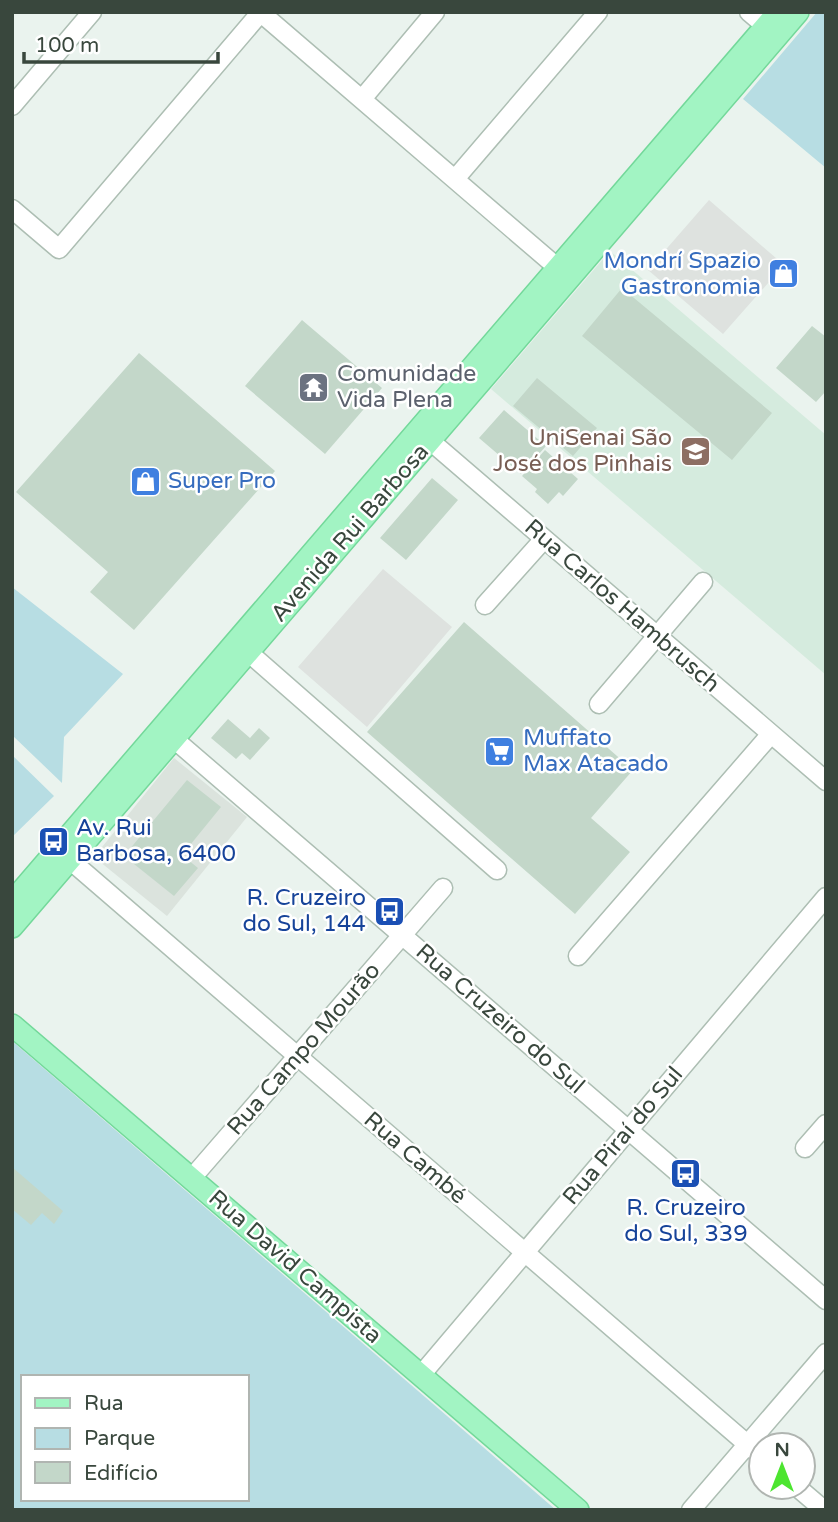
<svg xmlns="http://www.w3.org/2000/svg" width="838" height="1522" viewBox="0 0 838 1522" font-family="'Varela Round',sans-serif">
  <rect width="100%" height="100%" fill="#eaf3ee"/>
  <path fill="#dbe3dd" d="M174,758l73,59 -80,99 -73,-59z"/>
  <path fill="#d5ebde" d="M610,251l216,184v240l-335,-286z"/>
  <path fill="#b7dde3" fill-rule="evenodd" d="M817,12h9v156l-83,-69z
    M12,587l111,87 -59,63 -2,46 -50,-48z
    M12,755l42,41 -42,41z
    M12,1041l544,469h-544zM23,1377h224v122h-224z"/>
  <path fill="#dee2df" d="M709,200l75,65 -61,69 -75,-64z
    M383,569l69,58 -85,100 -69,-60z"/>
  <path fill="#c3d7c9" d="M622,288l150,125 -40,47 -150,-124z
    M302,320l80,68 -57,66 -80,-68z
    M812,326l14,11v54l-10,11 -40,-34z
    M139,353l136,118 -141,159 -44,-38 18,-20 -92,-80z
    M537,378l60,50 -24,28 -60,-50z
    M504,410l42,36 -25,28 -42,-36z
    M545,450l33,29 -15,17 -4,-4 -11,12 -13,-12 2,-3 -15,-13z
    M432,478l26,22 -52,60 -26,-22z
    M464,622l169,148 -42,48 39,34 -55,62 -208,-182z
    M228,719l22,19 9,-10 11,10 -20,22 -8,-7 -6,6 -25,-21z
    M187,780l34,27 -39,48 16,13 -24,28 -50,-40z
    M12,1167l51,44 -9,13 -12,-11 -11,12 -19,-16z"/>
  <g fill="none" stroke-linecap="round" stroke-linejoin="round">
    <defs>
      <path id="minor" d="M260,12l298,256
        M749,12l26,22
        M362,99l73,-87
        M12,106l80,-94
        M455,179l143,-167
        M12,209l47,40 202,-237
        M420,432l406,349
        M485,605l59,-66
        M248,652l249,218
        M599,704l104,-122
        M174,739l652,561
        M70,860l691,596
        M578,956l193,-222
        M805,1148l21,-24
        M191,1179l252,-291
        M421,1375l405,-478
        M797,1487l27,23
        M691,1510l135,-157"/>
      <path id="major" d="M12,902l766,-890
        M12,927l786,-915
        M12,1025l566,485"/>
    </defs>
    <use href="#minor" stroke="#adbeb3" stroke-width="21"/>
    <use href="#major" stroke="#73d89a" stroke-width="24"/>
    <use href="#minor" stroke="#fff" stroke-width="18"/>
    <use href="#major" stroke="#a2f4c3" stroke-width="21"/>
  </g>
  <defs>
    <symbol id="shop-square" viewBox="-11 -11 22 22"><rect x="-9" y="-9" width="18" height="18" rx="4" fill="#3f7fe0" stroke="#fff"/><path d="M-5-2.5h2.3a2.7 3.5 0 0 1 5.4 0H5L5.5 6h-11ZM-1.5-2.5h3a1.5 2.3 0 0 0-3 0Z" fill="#fff"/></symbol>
    <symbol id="temple-square" viewBox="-11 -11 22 22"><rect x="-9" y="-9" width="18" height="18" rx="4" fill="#6b7280" stroke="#fff"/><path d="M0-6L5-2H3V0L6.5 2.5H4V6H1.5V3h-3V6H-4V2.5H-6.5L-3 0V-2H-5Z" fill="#fff"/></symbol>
    <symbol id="university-square" viewBox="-11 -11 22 22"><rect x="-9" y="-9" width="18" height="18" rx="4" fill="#8d6e63" stroke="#fff"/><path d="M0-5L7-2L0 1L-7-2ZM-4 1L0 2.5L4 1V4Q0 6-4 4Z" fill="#fff"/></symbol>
    <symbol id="supermarket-square" viewBox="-11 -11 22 22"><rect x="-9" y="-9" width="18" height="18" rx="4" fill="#3f7fe0" stroke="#fff"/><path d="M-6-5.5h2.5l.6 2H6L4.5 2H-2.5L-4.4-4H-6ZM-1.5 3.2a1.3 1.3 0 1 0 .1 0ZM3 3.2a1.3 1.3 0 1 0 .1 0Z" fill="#fff"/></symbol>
    <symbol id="bus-square" viewBox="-11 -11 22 22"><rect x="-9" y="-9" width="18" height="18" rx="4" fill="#1a4fb4" stroke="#fff"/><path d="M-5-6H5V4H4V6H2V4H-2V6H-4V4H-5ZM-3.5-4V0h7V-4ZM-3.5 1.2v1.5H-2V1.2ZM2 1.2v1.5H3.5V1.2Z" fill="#fff"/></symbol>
  </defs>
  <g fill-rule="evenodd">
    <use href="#shop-square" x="766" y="256" width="35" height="35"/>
    <use href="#temple-square" x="296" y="370" width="35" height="35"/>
    <use href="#university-square" x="678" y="434" width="35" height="35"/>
    <use href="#shop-square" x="128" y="464" width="35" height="35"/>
    <use href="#supermarket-square" x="482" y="734" width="35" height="35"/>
    <use href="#bus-square" x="36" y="824" width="35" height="35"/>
    <use href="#bus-square" x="372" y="894" width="35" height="35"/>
    <use href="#bus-square" x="668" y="1156" width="35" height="35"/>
  </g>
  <g text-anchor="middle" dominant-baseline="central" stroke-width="5" stroke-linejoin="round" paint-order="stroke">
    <g font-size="23" fill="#366cbe" stroke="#fff" text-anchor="start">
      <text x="761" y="261" text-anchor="end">Mondrí Spazio<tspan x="761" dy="26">Gastronomia</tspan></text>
      <text x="168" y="481">Super Pro</text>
      <text x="523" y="738">Muffato<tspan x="523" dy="26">Max Atacado</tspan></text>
    </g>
    <g font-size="23" fill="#5b616d" stroke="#fff" text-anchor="start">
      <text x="337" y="374">Comunidade<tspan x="337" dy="26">Vida Plena</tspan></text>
    </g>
    <g font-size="23" fill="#785e54" stroke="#fff" text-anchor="end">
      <text x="672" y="438">UniSenai São<tspan x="672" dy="26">José dos Pinhais</tspan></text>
    </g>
    <g font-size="23" fill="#39473d" stroke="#fff">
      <text transform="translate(350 533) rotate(-49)">Avenida Rui Barbosa</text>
      <text transform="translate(622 606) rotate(41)">Rua Carlos Hambrusch</text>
      <text transform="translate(500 1019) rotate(41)">Rua Cruzeiro do Sul</text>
      <text transform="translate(304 1049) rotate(-49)">Rua Campo Mourão</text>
      <text transform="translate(623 1136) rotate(-50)">Rua Piraí do Sul</text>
      <text transform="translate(415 1158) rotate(41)">Rua Cambé</text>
      <text transform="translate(295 1267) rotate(41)">Rua David Campista</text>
    </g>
    <g font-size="23" fill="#164399" stroke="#fff" text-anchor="start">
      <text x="76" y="828">Av. Rui<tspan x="76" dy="26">Barbosa, 6400</tspan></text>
      <text x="366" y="898" text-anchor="end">R. Cruzeiro<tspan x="366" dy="26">do Sul, 144</tspan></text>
      <text x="686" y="1208" text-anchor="middle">R. Cruzeiro<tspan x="686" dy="26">do Sul, 339</tspan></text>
    </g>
  </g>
  <rect width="838" height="1522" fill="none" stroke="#39473d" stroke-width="28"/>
  <rect x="21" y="1375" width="228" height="126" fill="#ffffff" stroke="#b0b5b1" stroke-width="2"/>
  <rect x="35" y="1398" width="35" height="10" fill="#a2f4c3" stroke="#b0b5b1" stroke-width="2"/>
  <text x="84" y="1410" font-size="21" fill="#39473d">Rua</text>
  <rect x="35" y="1428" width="35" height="21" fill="#b7dde3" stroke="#b0b5b1" stroke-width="2"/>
  <text x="84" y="1445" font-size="21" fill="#39473d">Parque</text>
  <rect x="35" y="1462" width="35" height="21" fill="#c3d7c9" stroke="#b0b5b1" stroke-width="2"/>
  <text x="84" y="1480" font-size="21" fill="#39473d">Edifício</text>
  <g transform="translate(782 1466)"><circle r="33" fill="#ffffff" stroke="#b0b5b1" stroke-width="2"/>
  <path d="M0-5L12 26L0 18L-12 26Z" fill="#4de530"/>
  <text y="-10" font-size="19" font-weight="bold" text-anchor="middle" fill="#39473d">N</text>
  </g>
  <path d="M24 52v10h194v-10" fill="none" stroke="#39473d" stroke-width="3.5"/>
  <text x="35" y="52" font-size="21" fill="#39473d" stroke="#ffffff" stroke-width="5" paint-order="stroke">100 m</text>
</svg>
